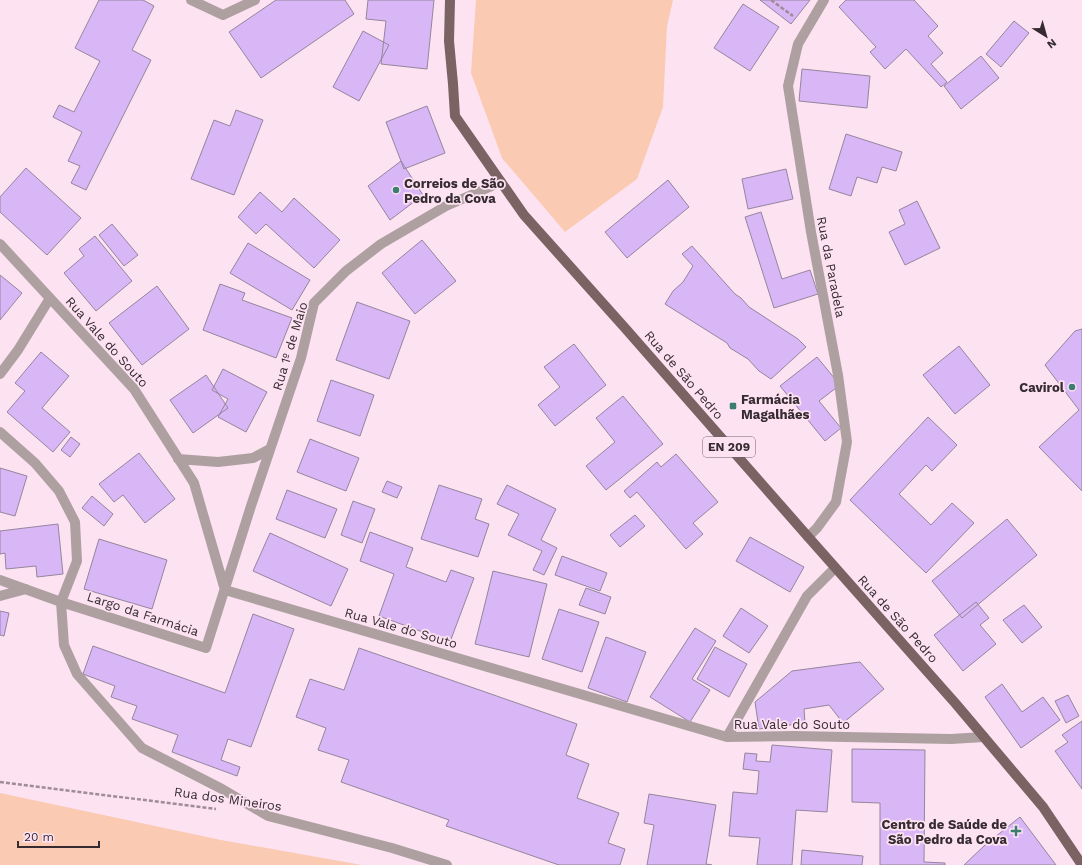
<svg xmlns="http://www.w3.org/2000/svg" width="1082" height="865" viewBox="0 0 1082 865" font-family="'Work Sans',sans-serif">
  <rect width="100%" height="100%" fill="#fde2f2"/>
  <path fill="#facab2" d="M476,0h197l-6,26 -4,81 -26,72 -72,53 -63,-74 -31,-85z
    M0,793l221,47 141,25h-362z"/>
  <path fill="#d9b6f6" stroke="#93869d" d="M99,0h44l11,6 -22,44 19,10 -65,130 -15,-7 9,-17 -12,-5 14,-29 -29,-15 6,-12 15,7 26,-51 -25,-13z
    M276,0h69l9,14 -93,64 -32,-46z
    M368,0h66l-7,69 -46,-5 5,-43 -20,-2z
    M760,0h50l-19,24z
    M846,0h68l24,26 -10,10 15,17 -12,11 16,18 -6,5 -35,-38 -21,20 -15,-17 6,-5 -37,-40z
    M743,4l36,23 -29,44 -36,-23z
    M1014,21l15,12 -28,34 -15,-13z
    M363,31l26,14 -30,56 -26,-14z
    M981,56l18,22 -38,31 -17,-23z
    M802,69l68,7 -3,32 -68,-7z
    M427,106l18,47 -41,16 -18,-47z
    M236,110l27,10 -29,75 -43,-16 23,-59 16,6z
    M846,134l56,18 -6,19 -14,-4 -5,16 -20,-6 -6,19 -22,-7z
    M401,161l22,34 -33,25 -22,-34z
    M26,168l55,50 -34,37 -47,-43v-15z
    M786,169l7,30 -45,10 -6,-30z
    M668,180l21,27 -62,51 -22,-26z
    M260,192l22,20 12,-14 46,42 -26,28 -48,-44 -10,10 -18,-17z
    M917,201l23,47 -35,17 -16,-33 16,-8 -6,-14z
    M761,212l21,67 28,-9 8,24 -44,14 -29,-91z
    M112,224l26,31 -14,11 -25,-31z
    M95,236l37,45 -36,30 -32,-38 20,-17 -5,-7z
    M422,240l34,41 -41,33 -33,-41z
    M248,243l62,37 -18,30 -62,-37z
    M692,246l43,48 6,4 8,9 49,32 8,8 -35,32 -12,-8 -11,-12 -18,-11 -3,-5 -62,-39 8,-13 10,-9 10,-16 -11,-12z
    M0,275l22,18 -22,27z
    M220,284l25,9 -3,7 50,18 -16,40 -73,-28z
    M157,286l32,43 -47,36 -33,-42z
    M357,302l53,19 -21,58 -53,-19z
    M1082,329v162l-43,-44 40,-37 -34,-45 30,-34z
    M574,344l32,41 -51,41 -17,-21 22,-18 -16,-20z
    M959,346l31,39 -35,29 -32,-39z
    M41,352l28,24 -27,32 28,24 -17,20 -46,-40 18,-21 -10,-8z
    M817,357l23,28 -21,16 22,27 -16,13 -45,-55z
    M223,369l44,23 -21,40 -28,-15 10,-18 -16,-9z
    M206,375l22,33 -35,25 -23,-33z
    M331,380l43,15 -14,41 -43,-15z
    M623,396l40,48 -57,46 -20,-24 29,-24 -19,-24z
    M928,417l29,28 -25,26 -6,-6 -27,29 32,31 21,-22 22,20 -48,50 -76,-73z
    M71,437l9,7 -10,13 -9,-7z
    M310,439l49,19 -13,33 -49,-19z
    M139,453l36,46 -30,24 -22,-28 -9,7 -15,-18z
    M676,454l42,48 -25,21 10,11 -17,15 -49,-57 -7,6 -6,-7 33,-29 4,5z
    M0,468l27,8 -12,40 -15,-4z
    M387,481l15,6 -5,11 -15,-6z
    M439,485l43,14 -7,20 14,5 -11,33 -57,-18z
    M507,485l49,24 -15,31 16,8 -13,27 -11,-5 9,-19 -34,-16 11,-21 -22,-10z
    M287,490l50,19 -12,29 -49,-19z
    M92,496l21,18 -9,12 -22,-18z
    M353,501l22,8 -13,34 -21,-8z
    M635,515l10,11 -25,21 -10,-12z
    M1007,519l30,36 -75,63 -30,-37z
    M58,524l5,50 -26,3 -1,-11 -30,3 -1,-16 -5,1v-23z
    M370,532l43,16 -7,19 40,15 5,-12 23,8 -24,64 -71,-26 15,-42 -34,-13z
    M270,533l78,36 -17,37 -78,-35z
    M750,537l54,30 -14,25 -54,-31z
    M99,539l68,21 -15,49 -68,-20z
    M562,556l45,17 -7,18 -45,-16z
    M493,571l54,13 -18,73 -54,-13z
    M586,588l25,9 -6,17 -26,-9z
    M976,602l13,16 -9,7 16,19 -33,27 -29,-36z
    M1024,605l18,22 -20,16 -19,-23z
    M741,608l27,18 -19,27 -26,-17z
    M559,609l40,13 -17,50 -40,-13z
    M0,611l9,2 -5,23 -4,-1z
    M253,614l41,15 -43,118 -23,-8 -7,21 19,7 -3,9 -65,-24 6,-17 -46,-16 5,-13 -26,-9 4,-11 -32,-12 10,-28 132,47z
    M695,628l21,13 -24,38 18,11 -20,32 -40,-25z
    M606,637l40,15 -19,50 -39,-14z
    M715,647l32,17 -18,33 -32,-18z
    M359,648l218,76 -11,31 23,9 -12,34 42,15 -11,30 17,6 -5,16h-61l-113,-39 3,-6 -108,-38 8,-22 -31,-10 8,-22 -30,-11 14,-38 34,11z
    M860,662l24,27 -41,34 -14,-18 -25,4 1,14 -46,6 -4,-27 37,-31z
    M1002,684l20,28 21,-15 17,23 -39,28 -36,-51z
    M1068,695l11,21 -13,7 -11,-22z
    M1082,721v68l-27,-38 13,-9 -6,-7z
    M772,745l60,5 -5,62 -31,-2 -4,55h-35l3,-27 -31,-2 4,-44 24,2 2,-23 -16,-2 2,-16 12,1 -1,7 14,1z
    M852,749l73,1 -1,112 21,1v2h-65v-62l-28,-1z
    M649,794l67,11 -10,59 6,1h-65l7,-40 -10,-2z
    M1020,817l36,48h-92l21,-20z
    M802,850l61,6 -1,9h-61z"/>
  <g fill="none" stroke-linecap="round" stroke-linejoin="round">
    <path stroke="#9f8c97" stroke-width="2.5" stroke-dasharray="4 2" stroke-linecap="butt" d="M771,0l22,16
      M0,782l216,27"/>
    <path stroke="#aea0a1" stroke-width="10" d="M191,0l32,15 32,-15
      M0,244l134,145 60,94 31,107
      M0,374l18,-24 32,-52
      M0,432l35,31 24,28 16,31 2,39 -16,41 3,43 13,29 65,74 80,41 46,27 124,32 55,17
      M178,459l40,3 35,-4 17,-9
      M808,537l9,-9 19,-26 11,-60 -9,-67 -27,-143 -23,-146 10,-42 26,-44
      M0,580l61,22 145,46 45,-142 50,-148 13,-55 32,-32 35,-27 65,-38 55,-24
      M225,590l502,147 67,-1 157,3 33,-2
      M0,596l26,-7
      M727,737l80,-141 28,-28"/>
    <path stroke="#7b6364" stroke-width="10" d="M450,0l-1,41 4,43 2,32 69,99 101,113 185,211 146,165 87,103 39,58"/>
  </g>
  <g fill="#3b7e70" stroke="#fde2f2" stroke-width="1.5">
    <circle cx="396" cy="190" r="4"/>
    <circle cx="1072" cy="387" r="4"/>
    <rect x="729" y="402" width="8" height="8" rx="2"/>
    <path d="M1014 825h4v4h4v4h-4v4h-4v-4h-4v-4h4z"/>
  </g>
  <g text-anchor="middle" dominant-baseline="central" stroke-width="3.5" stroke-linejoin="round" paint-order="stroke">
    <rect fill="#fde2f2" stroke="#71626b" stroke-width="1" x="703" y="437" width="52" height="20" rx="3"/>
    <g font-size="12" font-weight="bold" fill="#352b31">
      <text x="729" y="447">EN 209</text>
    </g>
    <g font-size="13" font-weight="bold" fill="#352b31" stroke="#fde2f2" text-anchor="start">
      <text x="404" y="183">Correios de São<tspan x="404" dy="15">Pedro da Cova</tspan></text>
      <text x="1064" y="387" text-anchor="end">Cavirol</text>
      <text x="741" y="399">Farmácia<tspan x="741" dy="15">Magalhães</tspan></text>
      <text x="1007" y="824" text-anchor="end">Centro de Saúde de<tspan x="1007" dy="15">São Pedro da Cova</tspan></text>
    </g>
    <g font-size="13" fill="#352b31" stroke="#fde2f2">
      <text transform="translate(831 267) rotate(79)">Rua da Paradela</text>
      <text transform="translate(107 342) rotate(48)">Rua Vale do Souto</text>
      <text transform="translate(290 346) rotate(-73)">Rua 1º de Maio</text>
      <text transform="translate(684 375) rotate(49)">Rua de São Pedro</text>
      <text transform="translate(143 614) rotate(18)">Largo da Farmácia</text>
      <text transform="translate(898 619) rotate(48)">Rua de São Pedro</text>
      <text transform="translate(401 628) rotate(16)">Rua Vale do Souto</text>
      <text x="792" y="724">Rua Vale do Souto</text>
      <text transform="translate(228 799) rotate(8)">Rua dos Mineiros</text>
    </g>
  </g>
  <g transform="translate(1046 36) rotate(143)" stroke="#fde2f2" stroke-width="3" paint-order="stroke">
  <path d="M0-3L7 15L0 10L-7 15Z" fill="#352b31"/>
  <text y="-6" font-size="11" font-weight="bold" text-anchor="middle" fill="#352b31">N</text>
  </g>
  <path d="M18 841v6h81v-6" fill="none" stroke="#352b31" stroke-width="2"/>
  <text x="24" y="841" font-size="12" fill="#352b31" stroke="#fde2f2" stroke-width="3" paint-order="stroke">20 m</text>
</svg>
